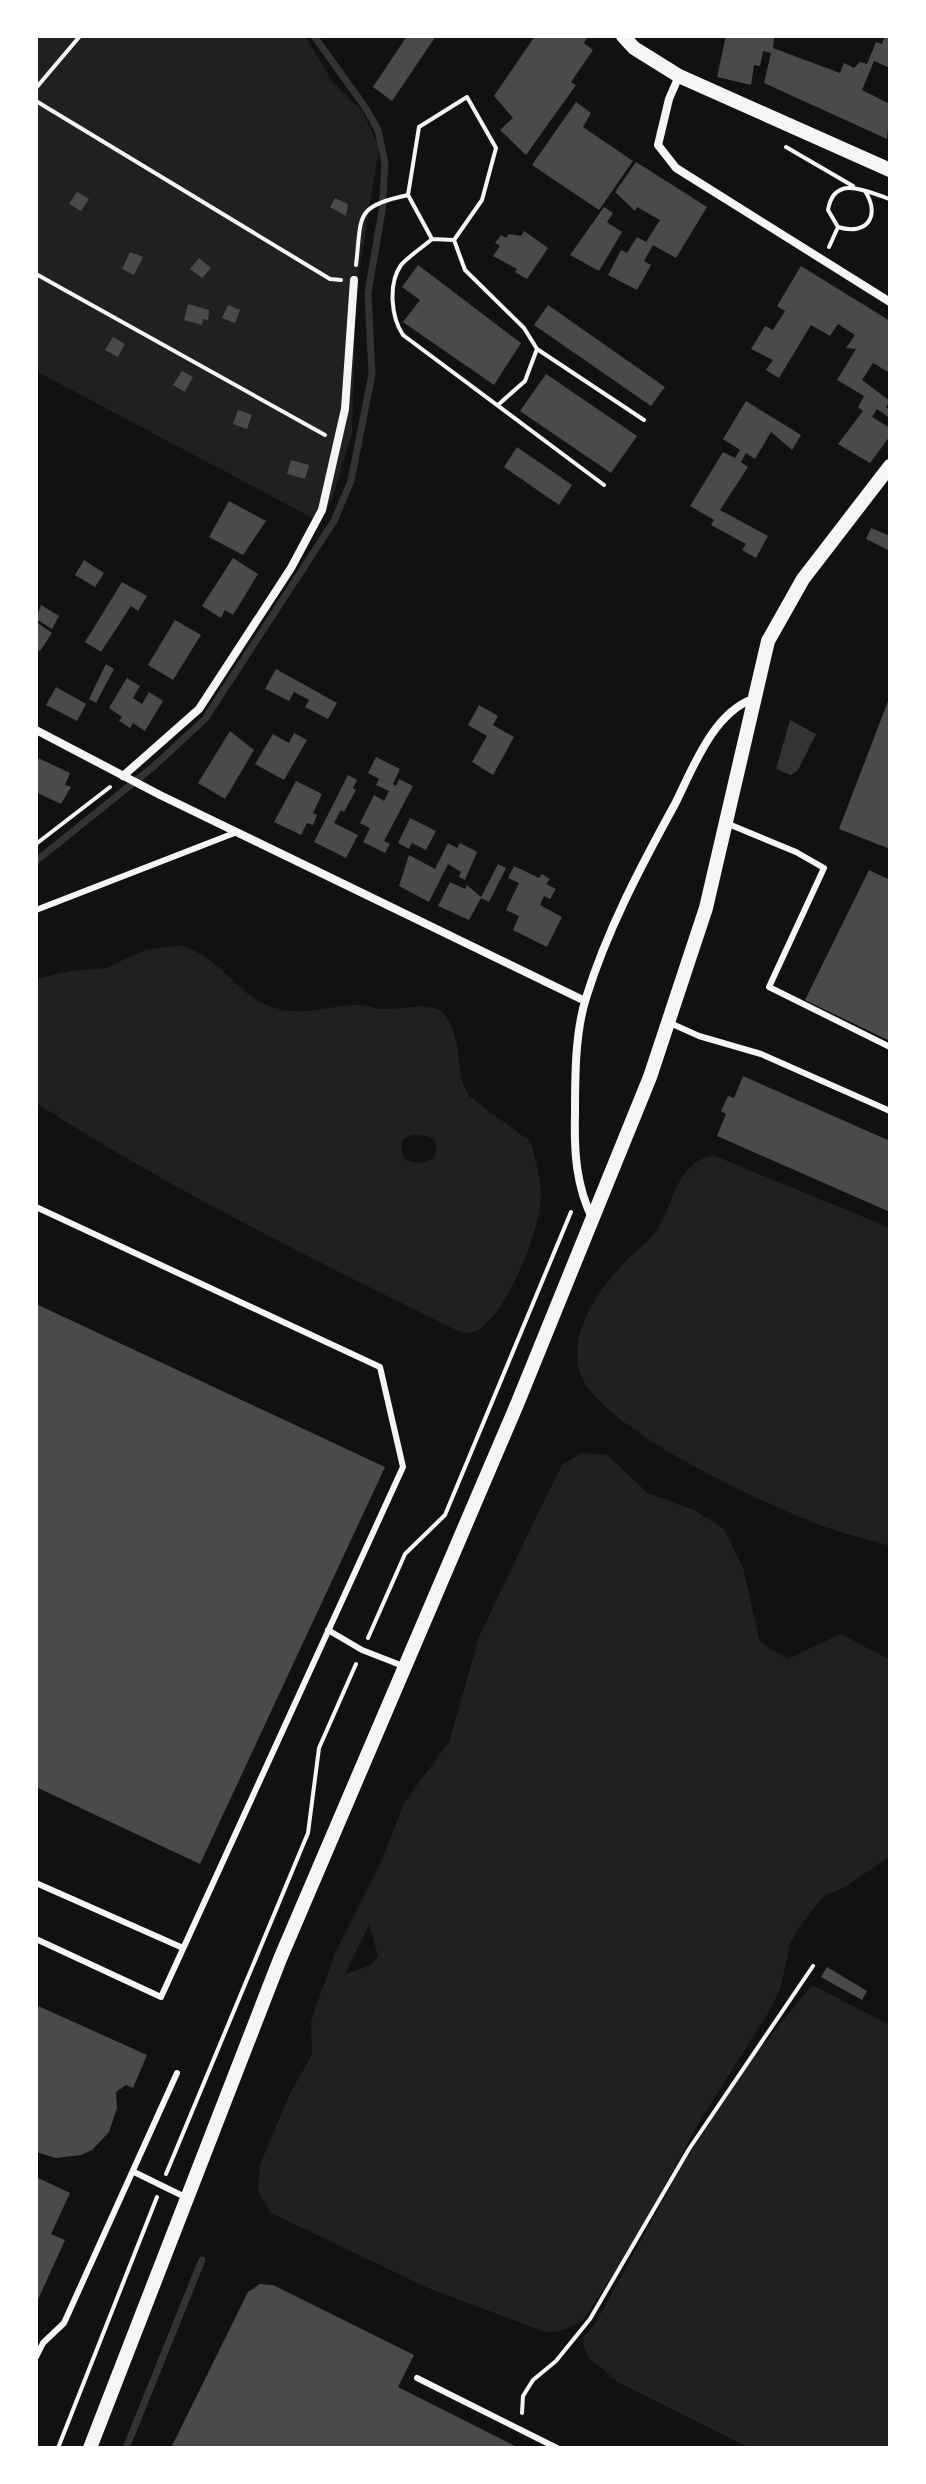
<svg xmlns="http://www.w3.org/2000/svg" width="926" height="2484" viewBox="0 0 926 2484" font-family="Overpass,sans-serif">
  <rect width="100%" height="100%" fill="#111"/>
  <path fill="#202020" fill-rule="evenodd" d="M36,36h269l27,45 31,31 16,36 -23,142 -4,143 -20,66 -12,23 -284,-151z
    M180,945c52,17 57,61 112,66 21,2 40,-5 61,-6 10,-1 20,4 30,4 21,1 41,-8 60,3 24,35 9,56 26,84l62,46c4,18 10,37 10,55 -1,32 -33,115 -62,132 -8,6 -14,4 -23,1 -144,-71 -284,-140 -420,-227v-124l34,-8 36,-3 39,-18zM412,1135c17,-1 31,4 21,24l-15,4 -13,-3 -4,-10 2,-11z
    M715,1156l175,72v318c-23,-7 -47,-12 -70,-21 -56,-21 -216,-95 -239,-149 -19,-47 33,-108 66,-134 27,-22 24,-83 68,-86z
    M581,1453l26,2 41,38 46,17 30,19 19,39 17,74 27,17 54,-25 49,26v196l-45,31 -21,9 -25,31 -9,17 -10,46 -13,25 -66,104 -69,126 -48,74c-12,10 -24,13 -39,13l-117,-44 -157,-75 -13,-22 2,-26 29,-70 23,-40 -1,-34 24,-68 47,-93 22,-57 45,-61 30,-105 48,-101 35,-71zM369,1925l9,31 -7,9 -26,9z
    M812,1985l78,40v423h-140l-132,-66 -28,-23 -7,-14 1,-9 11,-12 96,-175 62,-92z"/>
  <path fill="#333" d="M790,720l26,14 -18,36 -7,5 -15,-6z"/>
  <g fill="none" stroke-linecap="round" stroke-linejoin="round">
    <path stroke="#333" stroke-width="7" d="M36,861l117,-94 52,-48 129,-198 17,-40 21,-107 -4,-81 14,-82 3,-48 -7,-33 -13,-23 -51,-71
      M126,2448l76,-188"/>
  </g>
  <path fill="#4a4a4a" d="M407,36h29l-44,65 -19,-14z
    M535,36h53l-4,7 9,7 -22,32 5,3 -50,70 -26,-25 13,-12 -19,-22z
    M726,36l48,2 -1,10 67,25 4,-10 10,5 6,-6 7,2 9,-22 6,2 3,-8h5v32l-16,-7 -12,29 28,14 -3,35 -123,-56 7,-30 -8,-2 -3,15 -6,-1 -3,20 -34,-8z
    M576,102l15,11 -8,14 50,34 -34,49 -67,-45z
    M636,162l71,45 -31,51 -23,-13 -9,16 7,4 -14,25 -29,-15 13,-25 6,3 10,-16 9,5 14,-22 -23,-13 -2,4 -20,-19z
    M77,192l12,7 -8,12 -12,-7z
    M335,198l13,6 -2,12 -16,-9z
    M604,207l9,6 -6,9 15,10 -23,39 -29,-16z
    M524,231l24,17 -21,31 -12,-7 2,-3 -24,-13 7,-10 -5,-3 6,-8 5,3 3,-4 12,2z
    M130,252l13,5 -9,18 -12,-6z
    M199,258l12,10 -9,10 -12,-9z
    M418,265l103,78 -27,42 -91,-63 17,-22 -18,-13z
    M801,266l89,55v52l-17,-10 -11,17 28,21 -4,6 4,3v8l-13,-9 -5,8 18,11v8l-20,27 -32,-19 25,-33 -5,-4 6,-11 -27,-16 19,-31 -10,-1 9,-13 -17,-11 -8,12 -19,-11 -32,53 -13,-8 7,-10 -22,-11 14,-23 8,4 12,-19 -8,-5z
    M188,304l21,6 -1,10 -5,-1 -1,6 -18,-5z
    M228,305l12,5 -5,13 -13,-5z
    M548,305l117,82 -14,19 -117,-81z
    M113,337l12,7 -7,13 -13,-7z
    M182,371l11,6 -8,15 -12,-7z
    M546,374l91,62 -26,37 -91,-62z
    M746,401l55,34 -9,15 -21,-18 -16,27 -9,-6 -5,9 7,5 -28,43 48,26 -12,22 -14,-8 4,-6 -35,-19 3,-5 -24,-14 33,-54 12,6 5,-8 -17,-11z
    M238,410l14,5 -5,14 -14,-5z
    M517,447l55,38 -13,20 -55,-38z
    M291,460l18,5 -4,14 -18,-5z
    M229,501l37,20 -23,34 -34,-18z
    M871,528l19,8v15l-24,-12z
    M233,558l25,16 -25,41 -8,-5 -4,8 -19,-12z
    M84,560l20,13 -9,14 -20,-12z
    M122,582l25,14 -9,15 -7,-5 -30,46 -16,-10z
    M41,605l18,11 -7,13 -16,-10z
    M175,620l26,15 -28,45 -25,-15z
    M36,622l16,11 -12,18 -4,-2z
    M106,664l8,5 -18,34 -7,-4z
    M276,669l61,34 -9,16 -23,-12 4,-7 -15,-8 -5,9 -24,-12z
    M127,678l13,8 -7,12 9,6 7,-12 14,9 -18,30 -12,-8 -3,5 -11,-7 3,-4 -13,-9z
    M56,687l30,17 -9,17 -31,-16z
    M890,696v153l-51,-20z
    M479,705l19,11 -5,9 21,12 -21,38 -21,-13 15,-26 -19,-11z
    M230,731l24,19 -29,49 -27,-16z
    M294,733l13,7 -23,40 -29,-16 18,-30 16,9z
    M36,757l34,16 -5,12 6,2 -10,17 -23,-11 -2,5z
    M376,757l24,12 -7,15 3,2 3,-7 14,7 -29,55 6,3 -5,9 -22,-11 7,-14 -10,-5 14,-28 10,6 5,-10 -13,-6 3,-6 -11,-6z
    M348,775l9,5 -4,8 3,2 -12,22 -3,-2 -7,13 24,12 -12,23 -32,-16z
    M296,781l26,13 -9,19 4,2 -4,10 -6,-2 -6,12 -27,-13z
    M410,818l26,13 -10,19 -14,-7 -3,6 -11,-6z
    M448,843l9,5 3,-5 17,9 -12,28 -6,-3 2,-5 -13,-8 -19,38 -30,-16 10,-31 26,14z
    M498,864l8,4 -17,34 -8,-4 -12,22 -31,-14 12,-24 15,7 2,-4 14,12z
    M514,866l25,12 3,-4 8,5 -4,5 10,5 -6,10 -6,-3 -4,9 22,12 -15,30 -34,-17 6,-14 -13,-6 13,-27 -11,-5z
    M869,870l21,10v161l-85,-41z
    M743,1076l147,65v71l-173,-76 9,-22 -5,-3 7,-15 6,2z
    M36,1304l349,163 -185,397 -164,-77z
    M827,1967l40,24 -5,9 -41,-23z
    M36,2005l111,50 -14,33 -7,-3 -10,7 1,16 -8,24 -17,18 -11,5 -25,3 -20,-6z
    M36,2177l34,16 -19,41 14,6 -29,64z
    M260,2284l13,1 141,70 -16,32 121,61h-348l77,-156z"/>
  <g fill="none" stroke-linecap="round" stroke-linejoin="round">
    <path stroke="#f5f5f5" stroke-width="4" d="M36,88l44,-52
      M36,101l294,178 11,1
      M786,147l67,39
      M865,191c16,25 2,45 -27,36l-10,-17c6,-36 38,-19 62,-11
      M432,239l22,1 11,30 59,58 13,21 107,71
      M454,240l28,-40 14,-52 -29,-51 -48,30 -11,68 24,44c-9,8 -23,17 -31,26 -13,19 -10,52 2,70l201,150
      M829,247l9,-20
      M356,265c6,-51 -2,-58 52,-70
      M36,274l289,161
      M499,404l26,-23 12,-32
      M36,844l74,-57
      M368,1638l37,-84 40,-39 126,-303
      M166,2174l142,-341 11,-85 37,-84
      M522,2413l1,-17 10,-16 23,-19 34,-42 99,-170 124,-183
      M58,2448l99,-251"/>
    <path stroke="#f5f5f5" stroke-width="6" d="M726,823l70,29 28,16 -55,119 121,60
      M36,910l201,-78
      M670,1023l29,13 62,18 129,57
      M36,1207l344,160 23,100 -242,530 -125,-58
      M328,1630l34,20 41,16
      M36,1883l147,65
      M134,2172l51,25
      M36,2357l7,-14 21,-20 113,-250
      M417,2378l140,70"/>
    <path stroke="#f5f5f5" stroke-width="8" d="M679,76l-10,23 -11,46 18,23 214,134
      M36,730l124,65 425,206
      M123,776l76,-67 92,-141 31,-58 23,-101 9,-129
      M593,1220c-17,-34 -19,-68 -18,-106 0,-37 0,-81 11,-116 21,-68 55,-132 89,-194 18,-36 38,-91 78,-105"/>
    <path stroke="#f5f5f5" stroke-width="14" d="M623,36l11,12 45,28 211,94
      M90,2448l190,-489 238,-557 132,-325 56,-169 62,-267 35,-62 87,-113"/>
  </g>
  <rect width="926" height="2484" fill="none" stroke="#ffffff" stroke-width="76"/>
</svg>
